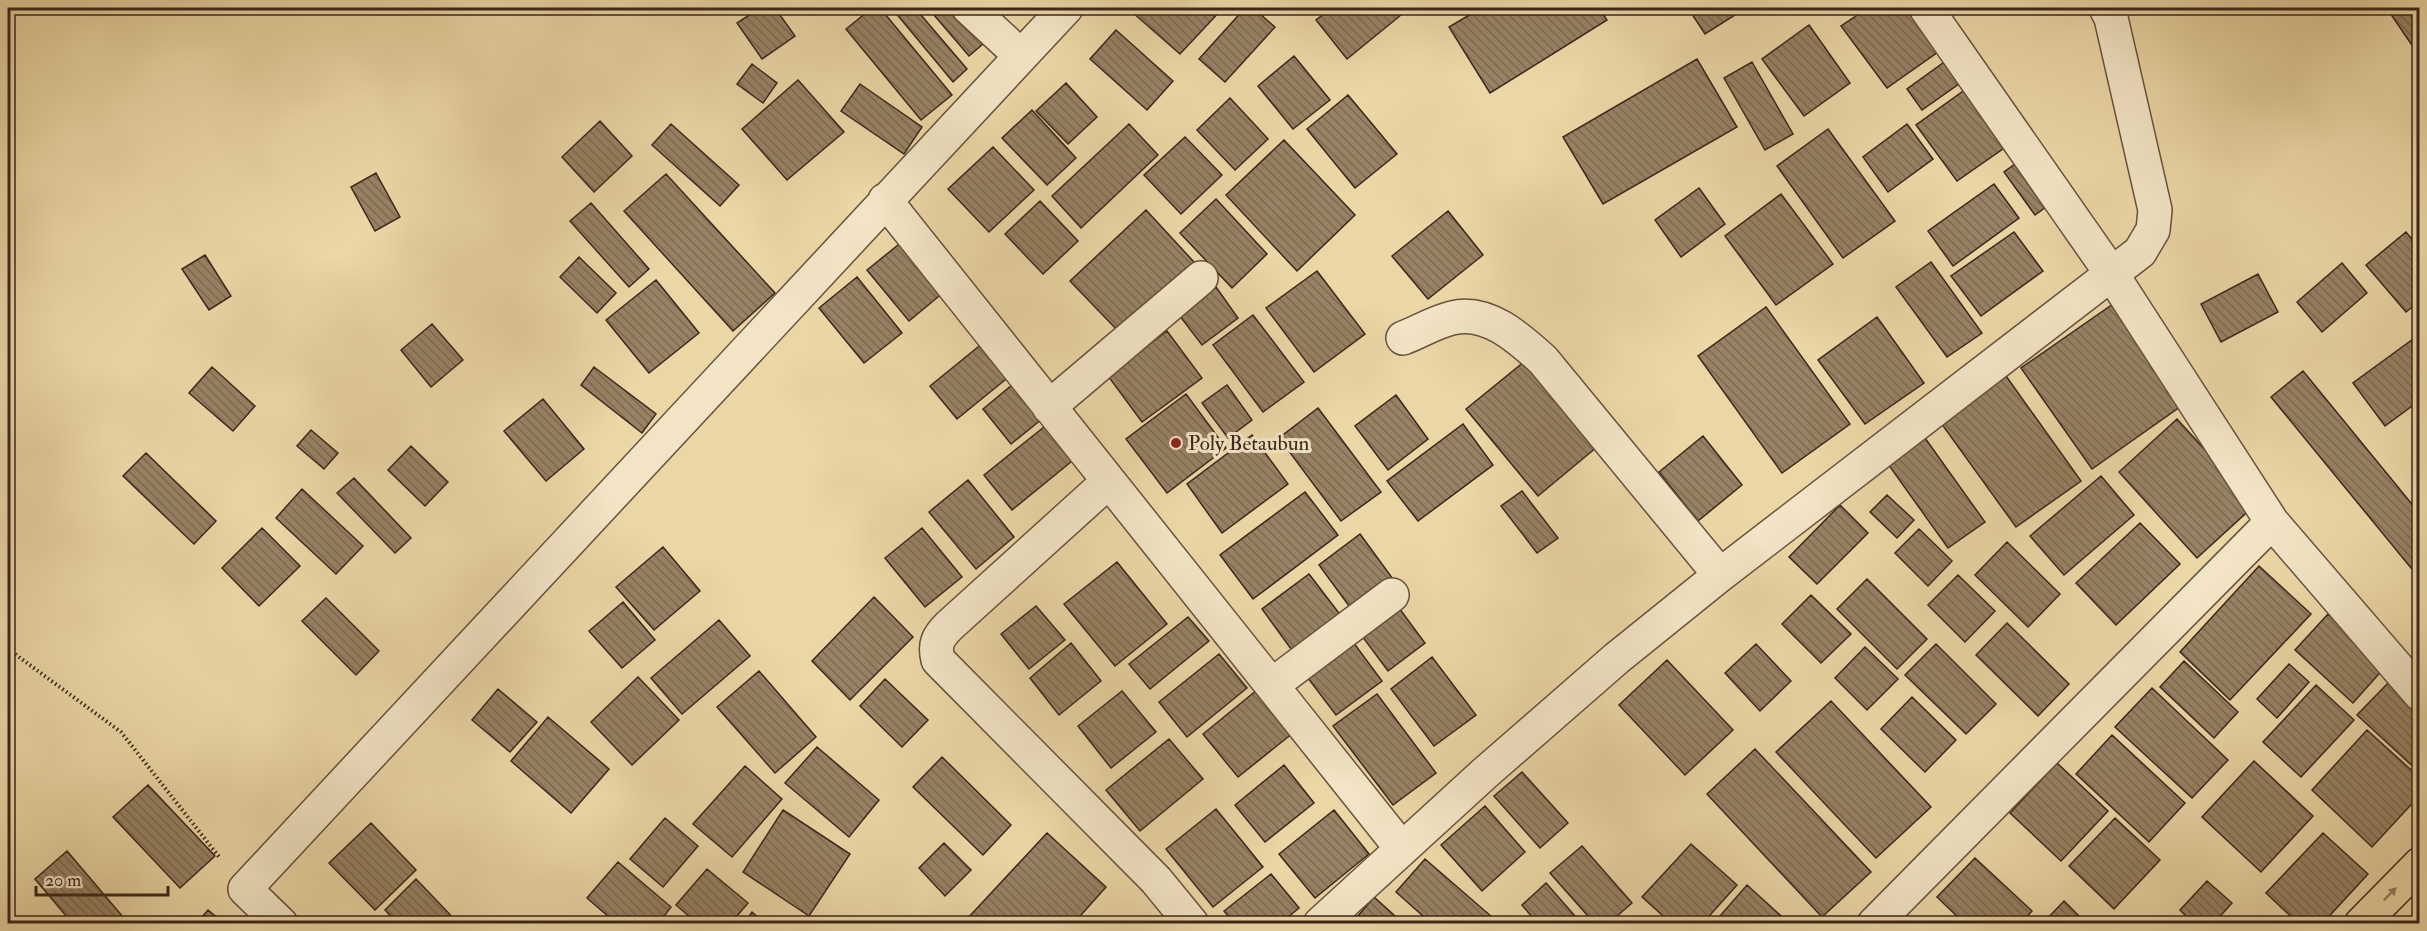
<svg xmlns="http://www.w3.org/2000/svg" width="2427" height="931" viewBox="0 0 2427 931" font-family="'IM FELL Double Pica',serif">
  <defs>
    <pattern id="building-back-hatch" width="6" height="6" patternUnits="userSpaceOnUse" patternTransform="scale(1.5)"><rect width="6" height="6" fill="#978264"/><path d="M-1 5l2 2M0 0l6 6M5-1l2 2" fill="none" stroke="#7c6a52"/></pattern>
  </defs>
  <rect width="100%" height="100%" fill="#ebd6a6"/>
  <filter id="stains"><feTurbulence type="fractalNoise" baseFrequency=".00333" numOctaves="4"/><feColorMatrix values="0 0 0 0 .2 0 0 0 0 .09 0 0 0 0 .02 0 0 0 .5 -.17"/></filter>
  <radialGradient id="worn" r=".72"><stop offset=".6" stop-color="#630" stop-opacity="0"/><stop offset="1" stop-color="#630" stop-opacity=".3"/></radialGradient>
  <path fill="url(#building-back-hatch)" stroke="#3b261c" stroke-width="1.5" d="M760,8h15l20,28 -33,23 -25,-36z
    M872,8h8l72,87 -31,25 -75,-91z
    M900,8h15l52,61 -14,13 -58,-70z
    M928,8h24l31,36 -14,12z
    M1136,8h87l-43,46 -48,-42z
    M1245,8h8l22,19 -50,55 -26,-23z
    M1332,8h63l6,7 -54,44 -31,-39z
    M1481,8h118l8,12 -117,73 -41,-66z
    M1688,8h58l-41,26z
    M1868,8h38l32,44 -51,36 -46,-62z
    M2392,8h28v49l-32,-47z
    M1809,25l41,58 -46,33 -42,-57z
    M1116,30l57,51 -26,29 -57,-51z
    M1294,56l36,44 -37,29 -35,-43z
    M1697,59l40,68 -134,77 -40,-67z
    M1947,60l16,21 -41,29 -15,-21z
    M1752,62l41,72 -28,16 -41,-72z
    M752,64l25,19 -14,20 -26,-19z
    M798,80l46,52 -57,48 -45,-51z
    M1066,83l31,34 -29,27 -32,-33z
    M860,84l62,43 -18,27 -63,-43z
    M1966,89l41,57 -50,35 -41,-56z
    M1348,95l49,59 -42,34 -48,-59z
    M1230,98l38,41 -33,31 -38,-40z
    M1032,110l44,48 -29,27 -45,-47z
    M600,121l32,35 -38,36 -32,-35z
    M671,124l68,61 -19,21 -68,-61z
    M1129,124l29,31 -77,73 -29,-32z
    M1907,124l26,35 -45,33 -25,-35z
    M1828,129l67,92 -52,37 -66,-92z
    M1185,137l37,38 -41,39 -37,-39z
    M1284,140l71,75 -58,56 -71,-76z
    M993,147l41,43 -45,42 -41,-43z
    M2026,156l31,43 -22,16 -31,-43z
    M376,173l24,44 -25,14 -24,-44z
    M666,174l109,119 -42,38 -109,-120z
    M1994,184l25,34 -66,48 -25,-35z
    M1699,188l26,36 -44,33 -26,-37z
    M1781,194l52,70 -57,41 -51,-69z
    M1216,199l51,55 -35,34 -52,-55z
    M1040,201l38,40 -35,33 -38,-40z
    M591,203l58,66 -20,18 -59,-66z
    M1146,210l48,52 -75,70 -49,-51z
    M1448,211l35,44 -55,44 -36,-43z
    M2014,232l29,39 -62,45 -30,-40z
    M2406,232l14,17v52l-14,11 -40,-47z
    M903,241l41,51 -35,29 -42,-51z
    M205,255l26,41 -22,14 -27,-41z
    M579,257l37,36 -19,20 -37,-36z
    M1931,262l51,71 -35,24 -51,-70z
    M2342,263l25,30 -45,39 -25,-30z
    M1317,271l48,63 -51,38 -48,-64z
    M2258,274l20,38 -57,30 -20,-38z
    M857,277l45,56 -38,30 -45,-55z
    M656,280l43,53 -50,40 -43,-53z
    M1216,287l22,31 -36,27 -23,-30z
    M2113,304l71,100 -92,65 -71,-101z
    M1766,307l84,117 -68,49 -84,-117z
    M1253,315l51,67 -41,30 -50,-67z
    M1877,317l47,66 -59,41 -47,-64z
    M432,324l31,36 -32,27 -30,-37z
    M1167,331l35,47 -60,44 -34,-46z
    M2420,334v66l-35,26 -32,-43z
    M989,338l27,33 -59,48 -27,-33z
    M1525,361l72,86 -59,49 -72,-87z
    M212,367l43,39 -22,25 -44,-38z
    M594,367l62,47 -14,19 -61,-48z
    M2303,371l117,143v65l-149,-182z
    M2006,376l75,105 -65,46 -75,-104z
    M1018,380l29,35 -36,29 -28,-35z
    M1227,385l25,35 -24,18 -26,-35z
    M1186,394l40,54 -59,45 -41,-54z
    M1396,395l32,44 -40,31 -33,-44z
    M543,399l41,50 -38,32 -42,-50z
    M1318,408l63,84 -40,29 -62,-83z
    M2177,419l78,86 -58,53 -78,-86z
    M1049,423l28,34 -65,53 -28,-35z
    M1463,424l30,41 -75,56 -31,-40z
    M311,430l27,23 -14,16 -27,-23z
    M1252,435l36,49 -66,49 -35,-49z
    M1703,436l39,49 -44,36 -39,-49z
    M1925,438l60,84 -37,26 -60,-84z
    M411,446l37,36 -23,24 -37,-36z
    M146,453l70,68 -22,23 -71,-68z
    M2101,476l33,39 -70,60 -34,-39z
    M354,478l57,60 -16,15 -58,-60z
    M968,480l46,57 -38,32 -47,-57z
    M302,489l61,57 -27,28 -60,-56z
    M1522,491l36,47 -21,15 -36,-47z
    M1305,492l33,43 -85,64 -33,-44z
    M1887,495l27,25 -17,18 -27,-26z
    M1840,505l28,28 -51,51 -28,-27z
    M2140,523l40,41 -64,61 -40,-42z
    M262,528l38,38 -41,40 -37,-38z
    M922,528l40,49 -37,30 -40,-49z
    M1919,529l33,32 -24,25 -33,-33z
    M1360,534l33,45 -41,31 -33,-45z
    M2007,542l53,52 -32,33 -53,-52z
    M663,547l37,44 -46,39 -38,-43z
    M1117,562l50,62 -52,42 -51,-62z
    M2259,566l52,48 -81,86 -50,-48z
    M1309,574l33,43 -48,36 -32,-44z
    M1958,575l37,36 -30,31 -37,-37z
    M1867,579l60,60 -30,30 -60,-60z
    M1811,595l40,39 -30,29 -39,-39z
    M874,597l39,40 -63,63 -38,-39z
    M326,598l53,53 -23,24 -54,-54z
    M623,602l32,38 -33,28 -33,-37z
    M1396,604l29,39 -37,28 -29,-39z
    M1036,606l29,34 -36,29 -28,-35z
    M2328,614l57,53 -32,36 -58,-53z
    M1188,617l21,24 -59,48 -21,-25z
    M719,620l31,36 -68,58 -31,-36z
    M2007,623l62,61 -31,32 -62,-61z
    M1350,638l32,43 -46,34 -32,-42z
    M1071,643l30,38 -42,34 -29,-37z
    M1756,644l35,37 -31,30 -35,-38z
    M1936,644l60,60 -30,30 -61,-59z
    M1865,647l33,32 -31,31 -32,-32z
    M1219,654l28,34 -60,49 -28,-35z
    M1432,657l44,58 -42,31 -43,-57z
    M1667,660l66,70 -48,45 -66,-70z
    M2184,661l54,51 -24,26 -54,-51z
    M2289,664l20,18 -32,36 -20,-19z
    M759,671l57,66 -41,36 -58,-66z
    M638,677l41,43 -47,45 -41,-43z
    M885,679l43,41 -26,27 -42,-41z
    M2390,681l30,27v65l-63,-58z
    M2316,685l38,35 -53,57 -38,-35z
    M2152,688l76,72 -36,38 -77,-71z
    M498,689l39,33 -27,30 -38,-32z
    M1257,690l36,43 -55,44 -35,-43z
    M1122,691l34,41 -45,36 -33,-42z
    M1377,694l59,79 -43,32 -60,-79z
    M1912,697l44,43 -31,32 -44,-43z
    M1831,701l100,106 -55,51 -100,-106z
    M548,717l61,52 -38,44 -60,-52z
    M2367,730l53,48v17l-48,52 -60,-57z
    M2112,735l73,68 -36,39 -73,-68z
    M1169,739l34,40 -63,52 -34,-41z
    M817,747l62,53 -30,37 -64,-54z
    M1755,749l116,123 -49,45 -115,-123z
    M942,757l69,68 -28,30 -70,-68z
    M2254,761l59,55 -52,56 -59,-55z
    M2057,763l51,48 -47,50 -51,-48z
    M1284,765l30,38 -49,39 -30,-37z
    M745,766l37,33 -50,58 -39,-33z
    M1522,772l46,51 -28,25 -46,-52z
    M148,785l67,71 -35,32 -67,-71z
    M1485,806l40,46 -43,39 -41,-46z
    M1216,809l47,58 -50,40 -47,-58z
    M783,810l67,44 -41,62 -66,-44z
    M1334,810l35,44 -54,44 -36,-44z
    M665,818l33,28 -35,41 -33,-28z
    M2115,818l45,42 -46,49 -45,-43z
    M371,823l45,47 -41,40 -46,-47z
    M1047,833l59,54 -33,37h-101l-5,-5z
    M2323,833l45,41 -46,50h-23l-33,-31z
    M944,843l27,27 -26,26 -26,-28z
    M1691,844l46,41 -35,39h-30l-30,-27z
    M1582,846l50,57 -24,21h-13l-45,-51z
    M67,851l62,73h-56l-38,-45z
    M1975,858l57,53 -12,13h-55l-28,-27z
    M1425,859l67,58 -5,7h-55l-36,-32z
    M618,862l53,45 -13,17h-41l-30,-26z
    M707,869l41,34 -18,21h-32l-22,-19z
    M1271,874l28,34 -19,16h-45l-11,-13z
    M416,879l43,45h-61l-13,-14z
    M2207,881l25,22 -19,21h-19l-14,-14z
    M1546,883l36,41h-44l-16,-19z
    M1747,885l43,39h-77z
    M1374,897l30,27h-53z
    M2064,901l23,23h-45z
    M208,910l17,14h-29z
    M752,912l14,12h-23z"/>
  <g fill="none" stroke-linecap="round" stroke-linejoin="round">
    <defs>
      <path id="street" d="M969,8l52,48
        M1926,8l185,265 161,249 148,172
        M885,200l517,649
        M1403,338c16,-6 32,-16 49,-20 35,-9 67,20 91,42l177,215
        M1049,407l152,-129
        M1109,481l-160,145c-11,11 -15,18 -11,34l218,220 36,44
        M1272,685l120,-90
        M281,924l-36,-35 821,-881
        M1320,924l165,-151 132,-115 103,-83 420,-323 13,-22 2,-20 -44,-192 -5,-10
        M1874,924l398,-402"/>
      <path id="highway" d="M2361,924l59,-60"/>
    </defs>
    <use href="#street" stroke="#67523e" stroke-width="36"/>
    <use href="#highway" stroke="#3b261c" stroke-width="36"/>
    <path stroke="#3b261c" stroke-width="4" stroke-dasharray="1.5 3" stroke-linecap="butt" d="M8,649l113,83 99,126"/>
    <use href="#street" stroke="#f2e4c5" stroke-width="33"/>
    <use href="#highway" stroke="#ebd6a6" stroke-width="33"/>
  </g>
  <defs><path id="oneway-solid" d="M-6-.8H1V-3.2L6.5 0L1 3.2V.8H-6Z" transform="scale(1.5)"/></defs>
  <use fill="#937e61" href="#oneway-solid" transform="translate(2390 894) rotate(-45)"/>
  <circle fill="#8f2418" stroke="#f2e4c5" stroke-width="2" cx="1176" cy="443" r="6"/>
  <g text-anchor="middle" dominant-baseline="central" stroke-width="6" stroke-linejoin="round" paint-order="stroke">
    <g font-size="21" fill="#3b261c" stroke="#f2e4c5" text-anchor="start">
      <text x="1188" y="443">Poly Betaubun</text>
    </g>
  </g>
  <rect width="2427" height="931" fill="none" stroke="#ebd6a6" stroke-width="30"/>
  <rect x="9" y="9" width="2409" height="913" fill="none" stroke="#3b261c" stroke-width="3"/>
  <rect x="15" y="15" width="2397" height="901" fill="none" stroke="#3b261c" stroke-width="1.5"/>
  <path d="M36 886v9h132v-9" fill="none" stroke="#3b261c" stroke-width="3"/>
  <text x="45" y="886" font-size="18" fill="#3b261c" stroke="#f2e4c5" stroke-width="4.5" paint-order="stroke">20 m</text>
  <rect width="100%" height="100%" filter="url(#stains)"/>
  <rect width="100%" height="100%" fill="url(#worn)"/>
</svg>
